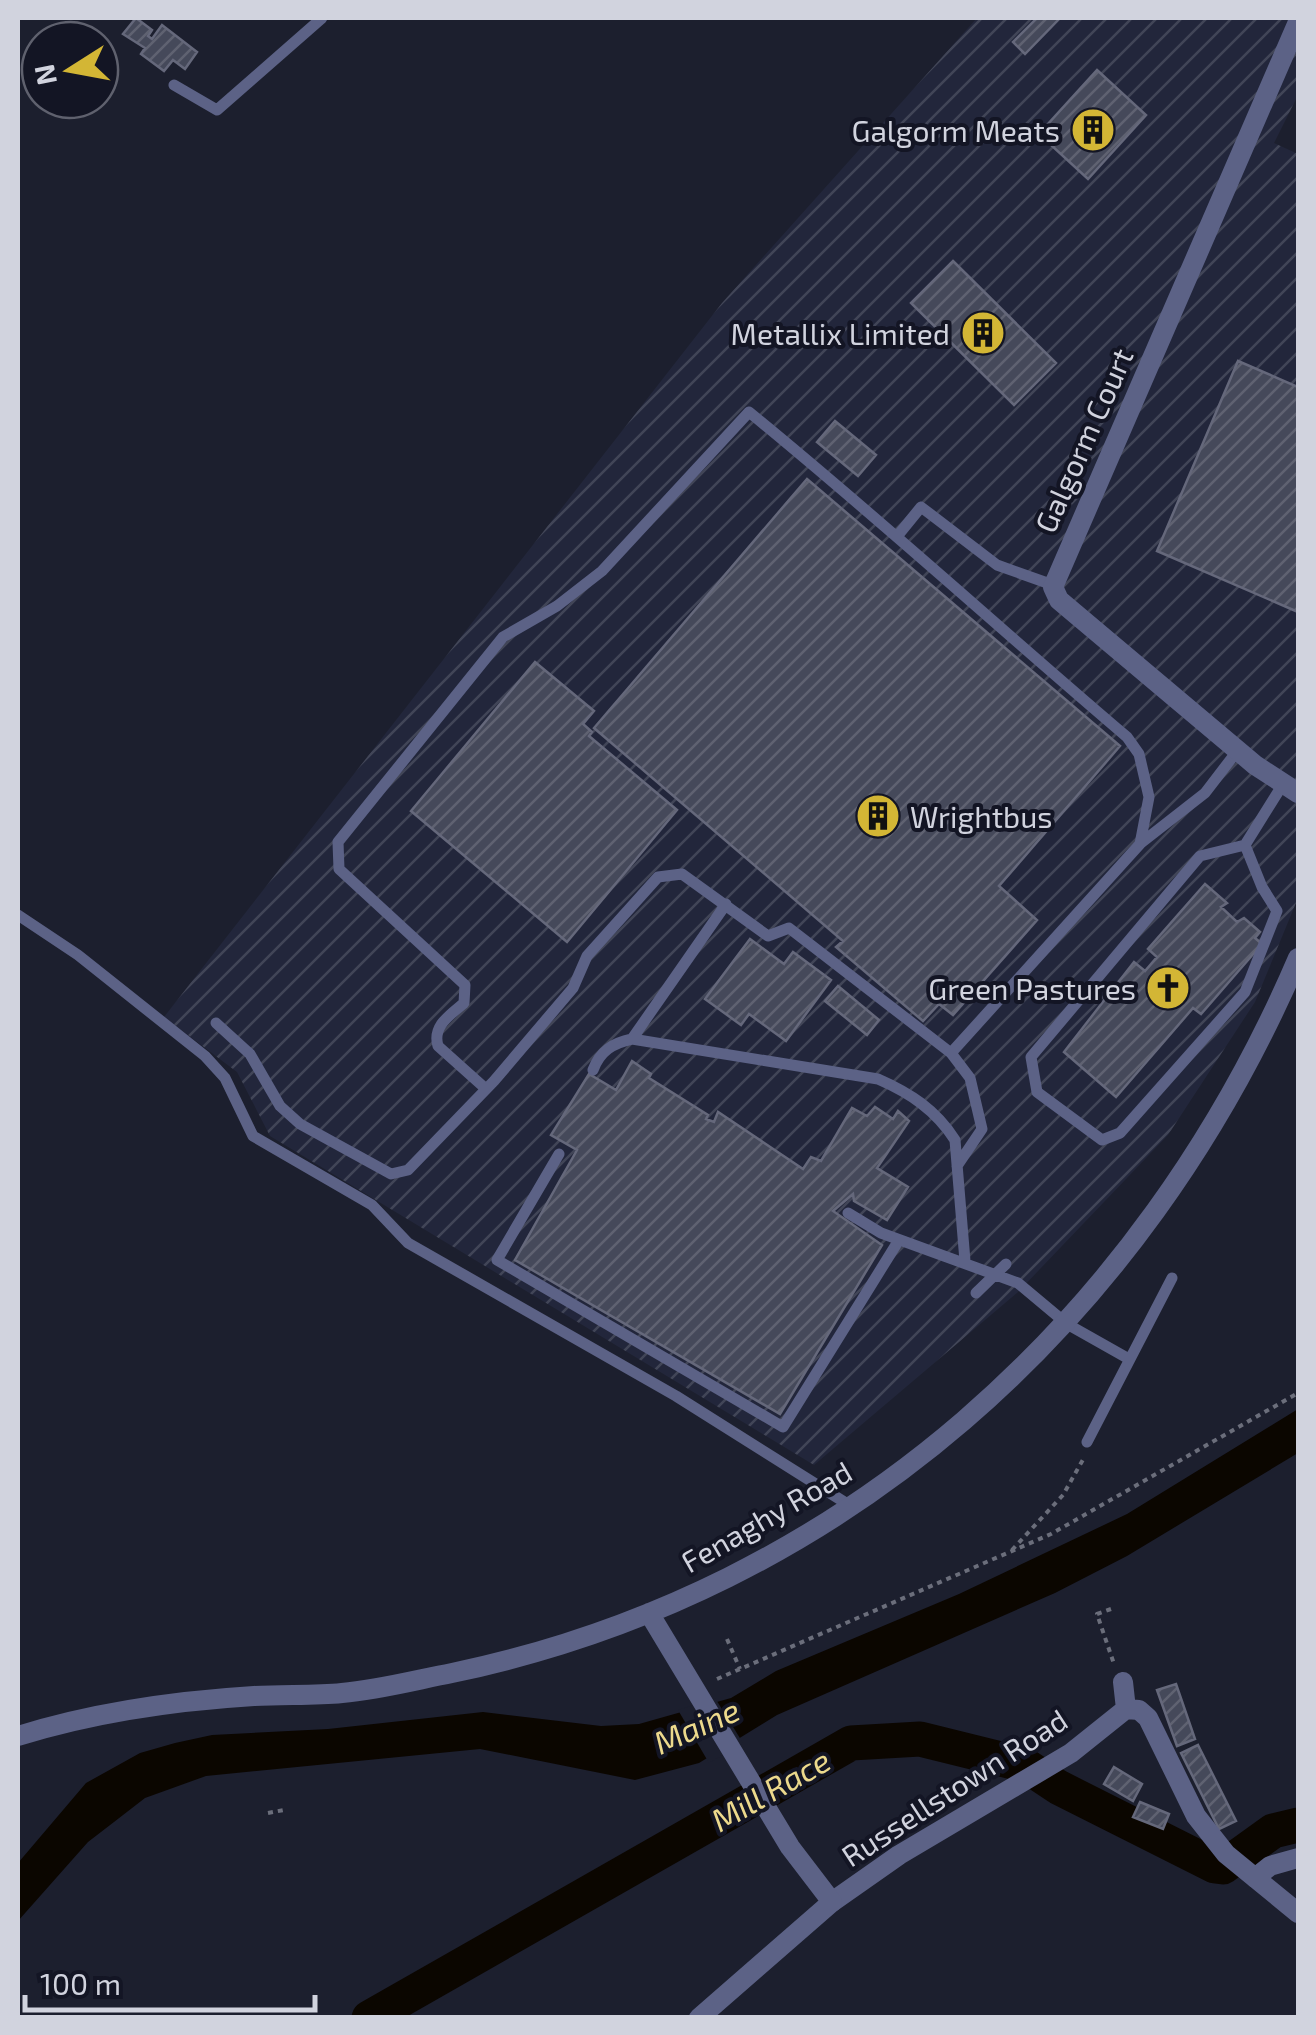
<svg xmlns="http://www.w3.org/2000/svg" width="1316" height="2035" viewBox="0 0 1316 2035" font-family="'Exo 2',sans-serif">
  <defs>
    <pattern id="industrial-furrows" width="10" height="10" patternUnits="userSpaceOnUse" patternTransform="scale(2.5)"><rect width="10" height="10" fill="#22263b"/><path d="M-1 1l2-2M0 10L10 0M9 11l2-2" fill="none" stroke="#414557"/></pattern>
    <pattern id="building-hatch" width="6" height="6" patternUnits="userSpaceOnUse" patternTransform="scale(2.5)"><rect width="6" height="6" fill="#45495a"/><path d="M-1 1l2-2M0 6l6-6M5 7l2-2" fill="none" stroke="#5f6271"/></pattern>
  </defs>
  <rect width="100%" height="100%" fill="#1c1f2e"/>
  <path fill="url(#industrial-furrows)" d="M977,18h321v77l-24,48 24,11v744l-43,104 -87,133 -150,157 -204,173 -544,-329 -33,-64 -73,-55 558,-714z"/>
  <path fill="#0b0600" d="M1298,1409v44l-171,103 -72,37 -278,122 -78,48 -64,17 -155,-31 -274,27 -61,22 -31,24 -26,20 -70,79v-58l68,-80 54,-30 35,-10 37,-8 116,-6 155,-17 118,14 38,-2 92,-26 45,-27 183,-77 168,-80z"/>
  <path fill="#1c1f2e" d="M715,1698l28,45 -34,20 -31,-53z"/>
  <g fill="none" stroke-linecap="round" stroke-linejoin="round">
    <path stroke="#0b0600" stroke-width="35" d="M369,2018l482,-275 69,-4 105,26 33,22 157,79 8,1 50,-36 25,-6"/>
  </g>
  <path fill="url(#building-hatch)" stroke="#65687b" stroke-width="2.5" d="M136,18l16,12 -4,6 4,3 10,-14 35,27 -12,17 -12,-9 -9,11 -23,-17 4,-6 -22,-14z
    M1037,18h23l-35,36 -12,-12z
    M1097,70l49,45 -58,64 -36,-33 9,-10 -13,-12z
    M953,261l103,102 -42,42 -103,-102z
    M1238,361l60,26v225l-141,-61z
    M835,421l41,34 -18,21 -41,-34z
    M807,479l313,267 -121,140 38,34 -84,95 -14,-11 -16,17 -87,-74 7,-6 -249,-213z
    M535,662l59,49 -11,13 9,8 -3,4 88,74 -110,132 -156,-131z
    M1205,884l22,19 -6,4 16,15 7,-4 16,14 -5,6 7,6 -61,70 -8,-6 -77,89 -52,-45 70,-90 11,9 12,-14 -9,-8z
    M750,939l34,25 9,-12 38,28 -45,61 -37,-27 -8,11 -36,-26z
    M838,986l41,34 -12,15 -42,-34z
    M632,1061l19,13 -2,4 59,37 -2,4 8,3 4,-10 85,57 8,-12 10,4 31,-53 15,8 8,-9 18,12 5,-8 11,10 -32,47 31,19 -21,33 -33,-19 -1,-7 -20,17 49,34 -102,169 -265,-154 62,-110 -26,-15 38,-61 27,16z
    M1176,1684l19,55 -18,7 -20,-56z
    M1198,1745l38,76 -17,8 -38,-76z
    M1114,1767l28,17 -9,17 -29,-17z
    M1140,1802l29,12 -6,15 -30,-12z"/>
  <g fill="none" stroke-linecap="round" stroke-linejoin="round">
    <path stroke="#6b6e7b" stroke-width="4" stroke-dasharray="5 5" stroke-linecap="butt" d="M1012,1550l51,-55 22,-39
      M1111,1609l-14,5 17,50
      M727,1639l13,30
      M717,1679l334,-145 247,-141
      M268,1813l16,-3"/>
    <path stroke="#5c6286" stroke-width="11" d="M174,85l43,25 105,-92
      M899,534l22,-27 76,58 56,20
      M1141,843l64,-50 33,-43
      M1245,845l17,42 15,24 -32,81 -125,141 -18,7 -65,-48 -6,-35 169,-201 45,-11 38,-61
      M18,915l60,40 127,101 20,22 28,58 119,69 36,38 268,153 173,109
      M216,1023l34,31 30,52 20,18 91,50 17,-4 86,-89 79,-93 14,-32 71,-79 24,-3 86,62 21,-8 162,125 19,25 12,51 -25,37
      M632,1039l94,-135
      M593,1070c7,-19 20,-27 39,-31l246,40c32,14 58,31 77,61l10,121
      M486,1089l-48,-43c-6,-20 12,-31 26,-43l1,-18 -126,-116 -1,-27 165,-205 54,-31 45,-35 147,-159c129,105 251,217 378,325l12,17 10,43 -9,47 -189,209
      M559,1154l-62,106 286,167 116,-187
      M848,1213l33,20 137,50 49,41 62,35
      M976,1293l30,-29
      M1087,1442l85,-164"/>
    <path stroke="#5c6286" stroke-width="20" d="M1298,22l-245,565 6,13 196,165 43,28
      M1123,1682l3,27
      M1255,1878l15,-12 28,-8
      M832,1902l67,-47 172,-102 55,-44 13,1 9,8 48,98 30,38 72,59"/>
    <path stroke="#5c6286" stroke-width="20" d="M649,1613l141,234 42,55 -133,116
      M18,1736c77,-24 155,-35 236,-40 29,-2 59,0 88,-3 36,-3 74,-13 110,-20 392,-82 691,-353 846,-715"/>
  </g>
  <defs>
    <symbol id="building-disc" viewBox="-11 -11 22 22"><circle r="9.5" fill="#d3b635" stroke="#131524"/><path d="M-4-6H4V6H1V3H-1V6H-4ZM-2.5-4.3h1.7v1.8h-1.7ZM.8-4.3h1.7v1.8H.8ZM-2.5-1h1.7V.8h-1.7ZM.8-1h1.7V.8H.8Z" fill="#111"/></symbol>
    <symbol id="church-disc" viewBox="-11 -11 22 22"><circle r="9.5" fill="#d3b635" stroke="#131524"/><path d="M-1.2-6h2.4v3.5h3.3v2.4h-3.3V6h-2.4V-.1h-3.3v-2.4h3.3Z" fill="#111"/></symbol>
  </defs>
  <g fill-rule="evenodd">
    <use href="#building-disc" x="1068" y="105" width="50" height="50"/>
    <use href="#building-disc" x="958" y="308" width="50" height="50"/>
    <use href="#building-disc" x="853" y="791" width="50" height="50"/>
    <use href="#church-disc" x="1143" y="963" width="50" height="50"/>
  </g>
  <g text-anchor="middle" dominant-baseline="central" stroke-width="8" stroke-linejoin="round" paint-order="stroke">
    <g font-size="30" fill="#d1d3de" stroke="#131524" text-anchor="end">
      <text x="1060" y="130">Galgorm Meats</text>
      <text x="950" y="333">Metallix Limited</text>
      <text x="910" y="816" text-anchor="start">Wrightbus</text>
      <text x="1136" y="988">Green Pastures</text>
    </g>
    <g font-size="30" fill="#d1d3de" stroke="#131524">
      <text transform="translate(1083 440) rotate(-66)">Galgorm Court</text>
      <text transform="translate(766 1516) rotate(-30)">Fenaghy Road</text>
      <text transform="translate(954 1787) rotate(-33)">Russellstown Road</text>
    </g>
    <g font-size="32" font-style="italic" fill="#ecd98c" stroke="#131524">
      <text transform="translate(696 1725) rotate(-24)">Maine</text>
      <text transform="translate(770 1789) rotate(-30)">Mill Race</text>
    </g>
  </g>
  <rect width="1316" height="2035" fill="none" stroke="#d1d3de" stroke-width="40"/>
  <g transform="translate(70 70) rotate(259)"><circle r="48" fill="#131524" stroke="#5f616e" stroke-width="2.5"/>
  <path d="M0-8L18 38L0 25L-18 38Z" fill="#d3b635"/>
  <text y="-15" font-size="28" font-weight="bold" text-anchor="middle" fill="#d1d3de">N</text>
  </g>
  <path d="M25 1995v15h290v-15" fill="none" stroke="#d1d3de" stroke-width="5"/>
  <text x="40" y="1995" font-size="30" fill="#d1d3de" stroke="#131524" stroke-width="8" paint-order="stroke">100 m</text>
</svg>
